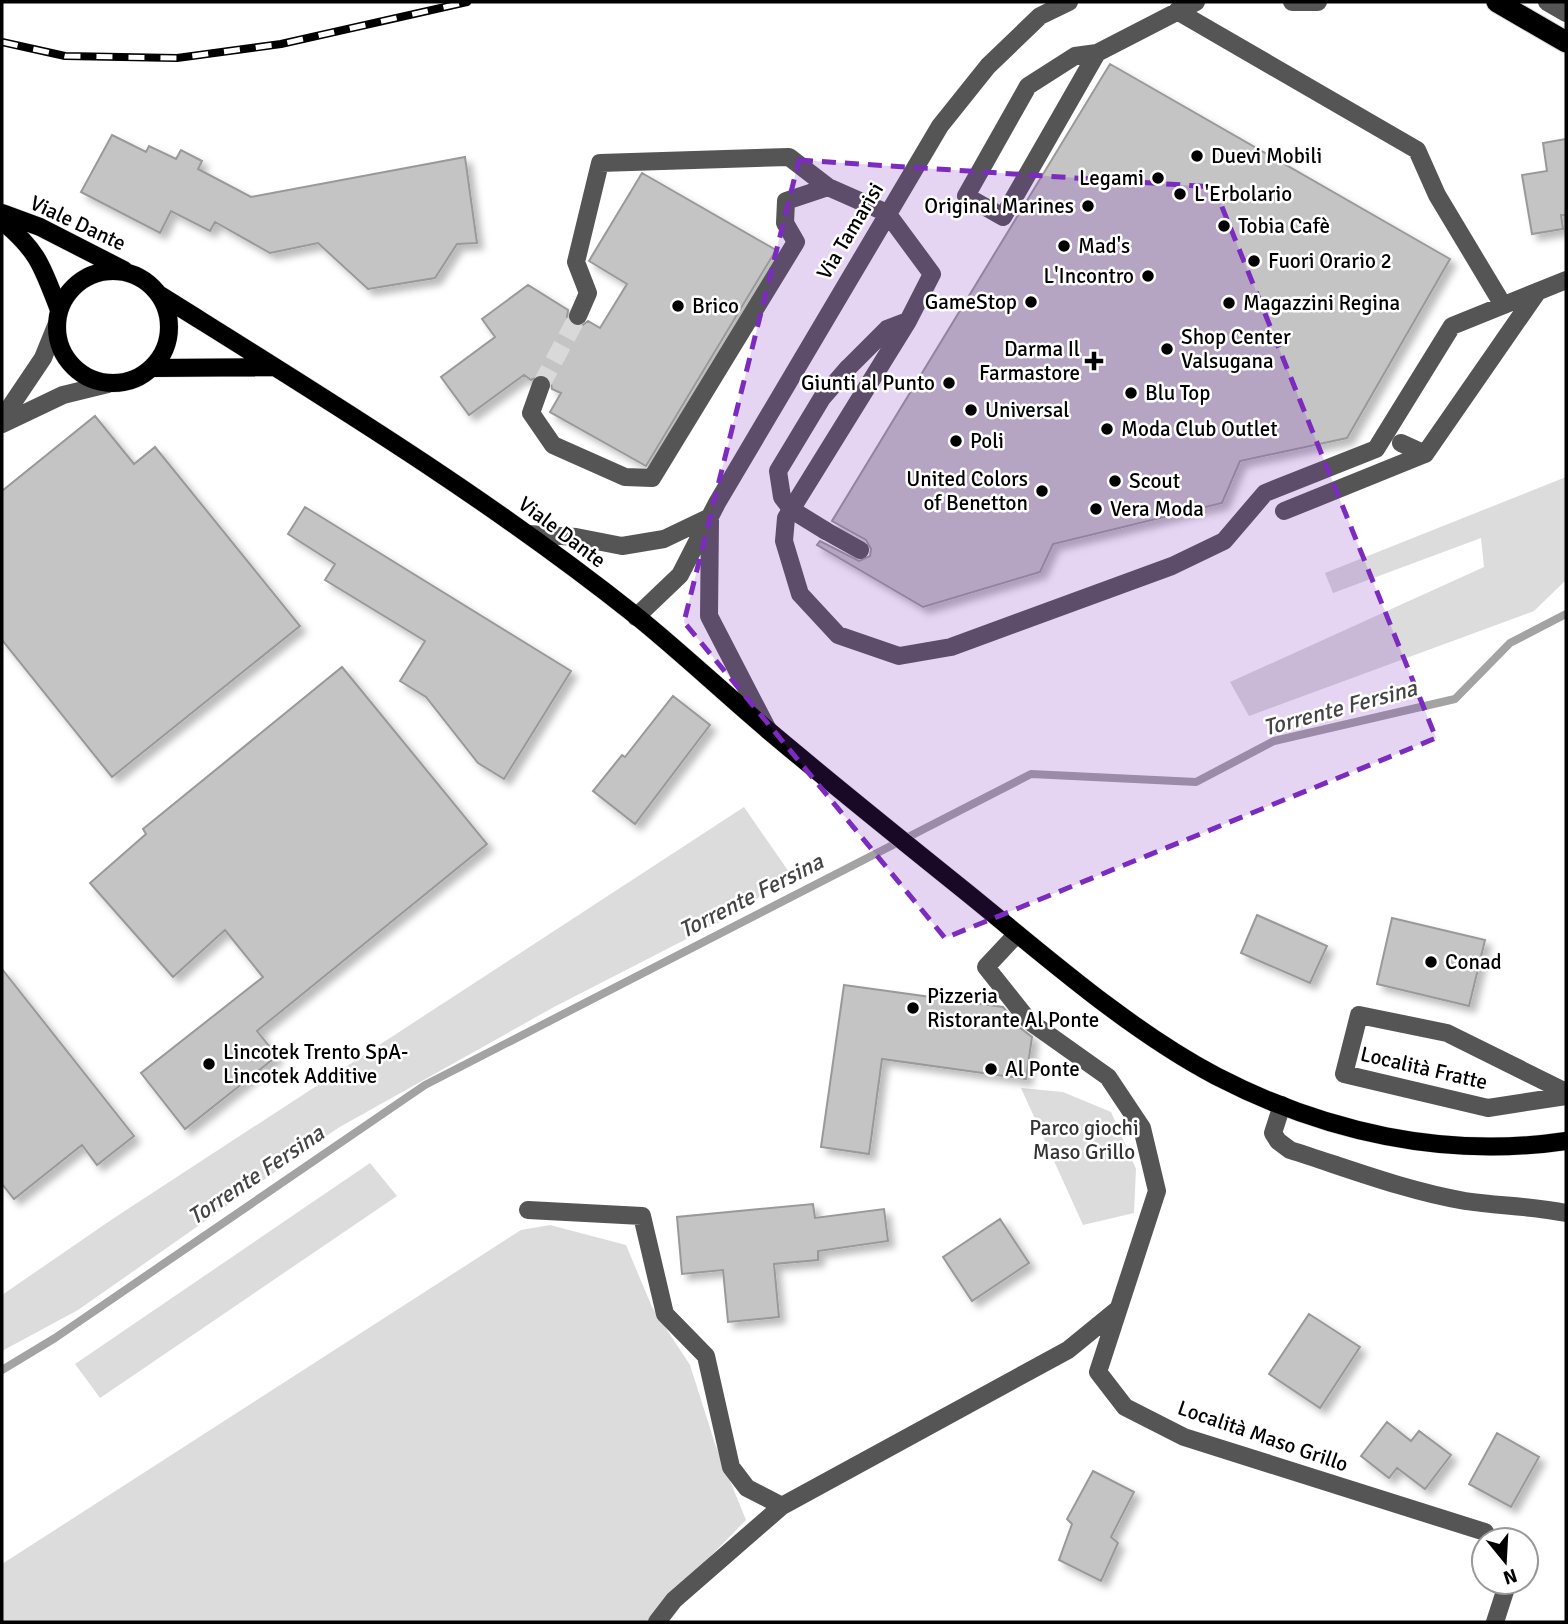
<svg xmlns="http://www.w3.org/2000/svg" width="1568" height="1624" viewBox="0 0 1568 1624" font-family="Signika,sans-serif">
  <defs>
    <filter id="shadow"><feDropShadow dx="6" dy="6" stdDeviation="3.5" flood-color="#0004"/></filter>
  </defs>
  <rect width="100%" height="100%" fill="#fff"/>
  <path fill="#dcdcdc" d="M1566,477v103l-32,31 -285,105 -19,-34 254,-115 -3,-29 -148,55 -8,-20z
    M744,807l45,65 -46,38 -189,97 -216,121 -260,182 -76,41v-56l112,-77z
    M1021,1088l42,4 48,20 25,57 -2,44 -51,12z
    M370,1163l27,33 -297,202 -25,-34z
    M550,1225l76,20 26,62 38,58 25,79 31,76 -100,102h-644v-58l519,-334z"/>
  <g fill="none" stroke-linecap="round" stroke-linejoin="round">
    <path stroke="#a3a3a3" stroke-width="8" d="M2,1370l53,-32 370,-253 606,-311 165,8 78,-41 181,-42 55,-56 56,-29"/>
  </g>
  <path fill="#c4c4c4" stroke="#999" stroke-width="2" filter="url(#shadow)" d="M1110,64l340,195 -103,179 -107,23 -18,42 -169,41 -13,28 -117,35 -106,-62 3,-4 39,20 11,-5 1,-7 -5,-9 -34,-19z
    M112,135l34,17 3,-6 27,13 5,-9 21,11 -4,8 53,28 214,-40 12,86 -20,1 -22,34 -67,11 -50,-46 -48,10 -55,-31 -5,9 -39,-20 -11,22 -79,-41z
    M1566,139v76h-5l2,14 -31,5 -10,-59 25,-4 -4,-28z
    M642,173l134,77 -130,216 -96,-54 11,-19 -9,-4 -2,-11 -6,-4 -13,6 -7,-5 -55,40 -28,-38 54,-40 -13,-18 46,-34 40,25 -1,8 6,8 7,1 8,-6 12,7 27,-44 -38,-23z
    M95,416l39,48 21,-17 145,179 -188,151 -110,-137v-149z
    M305,507l266,164 -67,108 -26,-16 -52,-66 -26,-16 25,-40 -100,-61 10,-16 -47,-30z
    M342,667l145,177 -230,187 20,25 -92,73 -44,-56 122,-96 -38,-47 -52,47 -83,-94 56,-49 -3,-5z
    M673,696l37,29 -75,99 -42,-33 29,-36 3,2z
    M1257,915l70,31 -17,37 -69,-30z
    M1392,918l93,22 -16,66 -92,-22z
    M2,969l132,167 -37,29 -15,-20 -68,54 -12,-15z
    M844,985l159,22 5,6 -1,12 12,2 13,10 -6,42 -144,-20 -13,95 -48,-7z
    M813,1204l2,14 69,-9 4,32 -70,10v9l-44,4 5,53 -51,5 -5,-52 -41,4 -5,-57z
    M1000,1219l29,44 -57,38 -29,-44z
    M1309,1314l51,33 -40,61 -51,-34z
    M1387,1422l24,19 8,-10 32,24 -26,34 -28,-21 -8,10 -28,-22z
    M1497,1433l42,24 -28,50 -42,-23z
    M1093,1471l41,21 -23,45 7,6 -17,38 -42,-21 13,-36 -5,-5z"/>
  <g fill="none" stroke-linecap="round" stroke-linejoin="round">
    <path stroke="#d9d9d9" stroke-width="18" stroke-dasharray="18 9" stroke-linecap="butt" d="M541,385l37,-69"/>
    <defs>
      <path id="major" d="M2,213l38,14 84,43
        M2,221c37,31 40,45 57,89
        M57 327a56 56 0 1 1 112 0a56 56 0 1 1-112 0Z
        M160,295c163,102 324,200 475,320 46,37 89,78 134,116 64,54 130,107 196,160 78,63 162,138 251,185 108,56 229,83 350,65
        M152,368l121,-1"/>
      <path id="highway" d="M1497,2l69,40"/>
    </defs>
    <use href="#major" stroke="#dbdbdb" stroke-width="19"/>
    <use href="#highway" stroke="#dbdbdb" stroke-width="23"/>
    <path stroke="#555" stroke-width="18" d="M1292,2h26
      M1547,2l19,11
      M1177,11l240,139 20,45 66,110
      M1097,53l-94,164 -37,-21 62,-110 47,-30 22,-3 99,-51
      M578,316l10,-23 -12,-31 24,-99 189,-6 39,30 59,26 45,61 -24,47 -122,197 -2,23 16,53 38,41 61,21 52,-9 221,-81 52,-25 41,-48 111,-44 76,-123 114,-46
      M848,368l39,-39 21,-8
      M541,385l-10,28 22,32 72,32 27,1 144,-236 -11,-19 1,-22 42,-14
      M2,419l41,-61 13,-32
      M2,424l61,-29 45,-11
      M1401,443l24,11
      M1284,511l141,-57 113,-163
      M710,520l-1,96 59,114
      M826,531l34,19
      M529,534l47,3 46,9 42,-7 46,-22
      M636,617l44,-42 37,-72 223,-377 48,-60 52,-50 29,-14
      M1017,934l-31,33 43,54 79,56 34,51 15,63 -59,181 27,35 59,30 301,95 4,8
      M1566,1092l-119,-59 -88,-18 -15,59 144,34 78,-12
      M1282,1105l-9,28 5,8 12,9c57,18 116,41 175,51 34,5 67,5 101,12
      M528,1210l114,6 23,98 41,42 25,111 16,21 35,18
      M657,1622l17,-22 108,-94 286,-156 49,-40
      M1495,1622l13,-40"/>
    <use href="#major" stroke="#000" stroke-width="18"/>
    <use href="#highway" stroke="#000" stroke-width="21"/>
    <defs>
      <path id="rail" d="M2,42l63,14 112,2 104,-14 186,-42"/>
    </defs>
    <use href="#rail" stroke="#000" stroke-width="8"/>
    <use href="#rail" stroke="#fff" stroke-width="5" stroke-dasharray="16" stroke-linecap="butt"/>
    <path stroke="#555" stroke-width="18" d="M826,531l-34,-21 -10,-13 -4,-26 44,-73 26,-30"/>
  </g>
  <path fill="#7b2cbf" fill-opacity="0.2" stroke="#7b2cbf" stroke-width="5" stroke-dasharray="14 9" stroke-linejoin="round" d="M799,160l415,27 222,551 -491,200 -261,-316z"/>
  <g fill="#000" stroke="#fff" stroke-width="2.5">
    <circle cx="1197" cy="156" r="7"/>
    <circle cx="1158" cy="178" r="7"/>
    <circle cx="1180" cy="194" r="7"/>
    <circle cx="1088" cy="206" r="7"/>
    <circle cx="1224" cy="226" r="7"/>
    <circle cx="1064" cy="246" r="7"/>
    <circle cx="1254" cy="261" r="7"/>
    <circle cx="1148" cy="276" r="7"/>
    <circle cx="1031" cy="302" r="7"/>
    <circle cx="1229" cy="303" r="7"/>
    <circle cx="678" cy="306" r="7"/>
    <circle cx="1167" cy="349" r="7"/>
    <path d="M1090.5 350.5h7v7h7v7h-7v7h-7v-7h-7v-7h7z"/>
    <circle cx="949" cy="383" r="7"/>
    <circle cx="1131" cy="393" r="7"/>
    <circle cx="971" cy="410" r="7"/>
    <circle cx="1107" cy="429" r="7"/>
    <circle cx="956" cy="441" r="7"/>
    <circle cx="1115" cy="481" r="7"/>
    <circle cx="1042" cy="491" r="7"/>
    <circle cx="1096" cy="509" r="7"/>
    <circle cx="1431" cy="962" r="7"/>
    <circle cx="913" cy="1008" r="7"/>
    <circle cx="209" cy="1064" r="7"/>
    <circle cx="991" cy="1069" r="7"/>
  </g>
  <g text-anchor="middle" dominant-baseline="central" stroke-width="5" stroke-linejoin="round" paint-order="stroke">
    <g font-size="21" fill="#000" stroke="#fff" text-anchor="start">
      <text x="1211" y="156">Duevi Mobili</text>
      <text x="1144" y="178" text-anchor="end">Legami</text>
      <text x="1194" y="194">L'Erbolario</text>
      <text x="1074" y="206" text-anchor="end">Original Marines</text>
      <text x="1238" y="226">Tobia Cafè</text>
      <text x="1078" y="246">Mad's</text>
      <text x="1268" y="261">Fuori Orario 2</text>
      <text x="1134" y="276" text-anchor="end">L'Incontro</text>
      <text x="1017" y="302" text-anchor="end">GameStop</text>
      <text x="1243" y="303">Magazzini Regina</text>
      <text x="692" y="306">Brico</text>
      <text x="1181" y="337">Shop Center<tspan x="1181" dy="24">Valsugana</tspan></text>
      <text x="1080" y="349" text-anchor="end">Darma Il<tspan x="1080" dy="24">Farmastore</tspan></text>
      <text x="935" y="383" text-anchor="end">Giunti al Punto</text>
      <text x="1145" y="393">Blu Top</text>
      <text x="985" y="410">Universal</text>
      <text x="1121" y="429">Moda Club Outlet</text>
      <text x="970" y="441">Poli</text>
      <text x="1028" y="479" text-anchor="end">United Colors<tspan x="1028" dy="24">of Benetton</tspan></text>
      <text x="1129" y="481">Scout</text>
      <text x="1110" y="509">Vera Moda</text>
      <text x="1445" y="962">Conad</text>
      <text x="927" y="996">Pizzeria<tspan x="927" dy="24">Ristorante Al Ponte</tspan></text>
      <text x="223" y="1052">Lincotek Trento SpA-<tspan x="223" dy="24">Lincotek Additive</tspan></text>
      <text x="1005" y="1069">Al Ponte</text>
    </g>
    <g font-size="21" fill="#000" stroke="#fff">
      <text transform="translate(78 223) rotate(25)">Viale Dante</text>
      <text transform="translate(850 231) rotate(-59)">Via Tamarisi</text>
      <text transform="translate(562 532) rotate(37)">Viale Dante</text>
      <text transform="translate(1424 1068) rotate(13)">Località Fratte</text>
      <text transform="translate(1263 1436) rotate(19)">Località Maso Grillo</text>
    </g>
    <g font-size="21" fill="#333" stroke="#fff">
      <text x="1084" y="1128">Parco giochi<tspan x="1084" dy="24">Maso Grillo</tspan></text>
    </g>
    <g font-size="23" font-style="italic" fill="#444" stroke="#fff">
      <text transform="translate(1340 708) rotate(-15)">Torrente Fersina</text>
      <text transform="translate(751 896) rotate(-27)">Torrente Fersina</text>
      <text transform="translate(256 1175) rotate(-34)">Torrente Fersina</text>
    </g>
  </g>
  <rect width="1568" height="1624" fill="none" stroke="#000000" stroke-width="7"/>
  <g transform="translate(1505 1561) rotate(162)"><circle r="33" fill="#ffffff" stroke="#999999" stroke-width="2"/>
  <path d="M0-5L12 26L0 18L-12 26Z" fill="#000000"/>
  <text y="-10" font-size="19" font-weight="bold" text-anchor="middle" fill="#000000">N</text>
  </g>
</svg>
